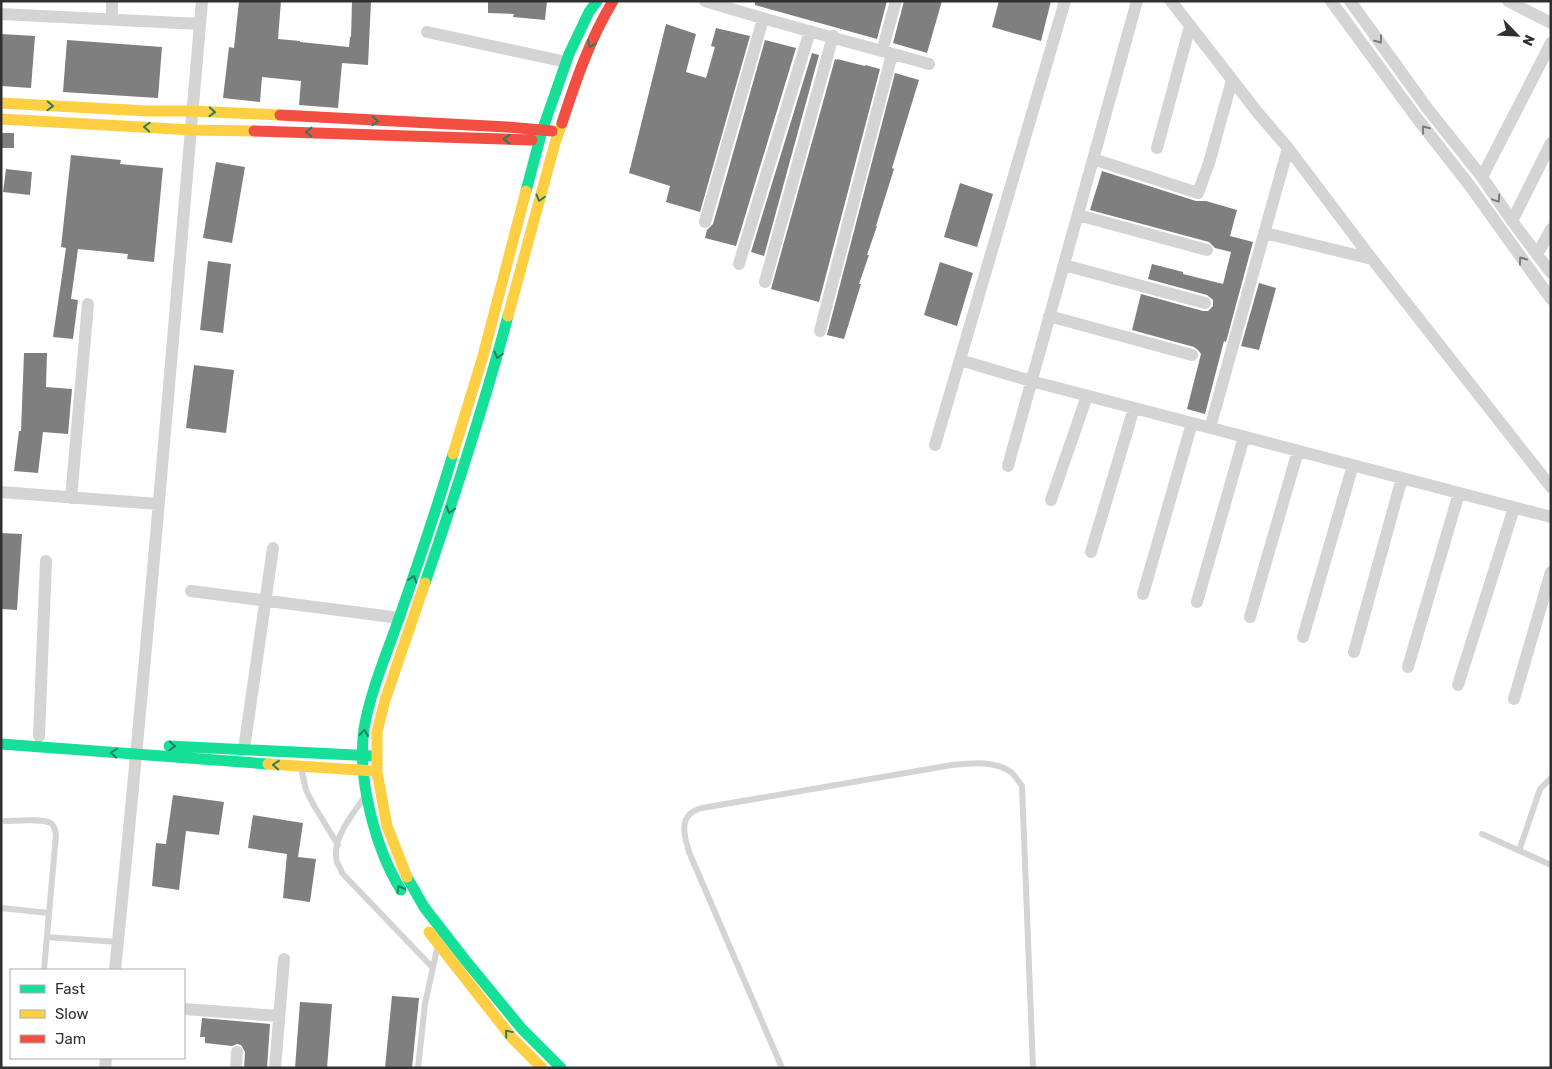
<svg xmlns="http://www.w3.org/2000/svg" width="1552" height="1069" viewBox="0 0 1552 1069" font-family="Rubik,sans-serif">
  <rect width="100%" height="100%" fill="#fff"/>
  <path fill="#7f7f7f" d="M239,1h42l-3,38 22,2v1l49,5 1,-10h1l1,-36h19l-3,64 -26,-2 -4,45 -39,-3 2,-24 -39,-4 -2,25 -37,-4 6,-51 5,1z
    M488,1h59l-2,19 -32,-3 1,-3 -26,-1z
    M755,1h132l-10,38 -122,-34z
    M904,1h38l-15,52 -34,-10z
    M999,1h52l-10,40 -49,-14z
    M666,24l30,10 -10,38 20,6 9,-31 -4,-1 5,-18 34,8 -50,176 -34,-10 4,-16 -41,-13z
    M1,34l34,2 -4,52 -30,-2z
    M67,40l95,7 -4,51 -95,-6z
    M765,40l31,8 -60,198 -31,-8 2,-8 6,-6z
    M812,53l7,2 -55,201 -13,-4z
    M835,59l2,1v-1l28,7v-1l15,4 -61,233 -48,-13z
    M895,73l24,7 -27,88 2,1 -18,57h1l-10,29h2l-10,29h2l-17,55 -13,-3 -4,-1z
    M1,133h13v15h-13z
    M71,155l50,5 -1,4 43,4 -9,94 -27,-3 1,-5 -50,-5 -7,50 7,1 -5,39 -20,-2 13,-89 -5,-1z
    M216,162l29,5 -13,76 -29,-5z
    M6,169l26,3 -2,23 -27,-3z
    M1102,171l94,30h10l31,9 -7,26 23,6 -27,100 -2,-1 -19,73 -18,-5 14,-55 -3,-4 -4,-3 -62,-17 9,-36 62,17h5l5,-5v-6l-6,-5 -59,-16 4,-15 31,8v2l40,10 8,-32 -16,-4 -6,-6 -119,-32z
    M960,183l33,11 -16,53 -33,-10z
    M208,261l23,3 -8,69 -23,-3z
    M940,262l33,11 -16,53 -33,-11z
    M1259,283l17,5 -17,62 -18,-4z
    M24,353h23l-1,34 26,2 -4,45 -25,-2 -5,41 -24,-2 5,-40h2z
    M194,365l40,5 -8,63 -40,-5z
    M1,533l21,1 -5,76 -16,-1z
    M173,795l51,7 -5,33 -33,-4 -7,59 -27,-4 4,-43 10,1z
    M253,815l50,8 -5,34 18,2 -6,43 -27,-4 4,-44 -39,-6z
    M392,996l27,2 -7,70h-27z
    M300,1002l32,2 -5,64h-32z
    M202,1018l68,6 -3,44h-23l1,-16 -4,-7 -4,-1 -5,2 -27,-3v-6h-5z"/>
  <g fill="none" stroke-linecap="round" stroke-linejoin="round">
    <path stroke="#d4d4d4" stroke-width="6" d="M301,768l5,22 7,14 25,41
      M365,796c-12,19 -34,42 -28,66 1,3 4,7 5,11l91,95
      M5,821c10,0 40,-3 47,3 3,3 3,7 4,11l-12,135
      M1482,834l69,31
      M1519,851l21,-62 11,-11
      M1,908l48,5
      M47,937l71,5
      M418,1068l7,-64 12,-55
      M782,1068l-93,-216c-3,-12 -10,-29 2,-39 2,-2 8,-4 11,-5l250,-43c19,-2 44,-5 60,8 4,4 7,9 10,13l11,282"/>
    <path stroke="#d4d4d4" stroke-width="12" d="M705,1c74,23 149,42 224,63
      M1171,1l87,112 30,35 84,111 179,228
      M1331,1l85,116 54,69 81,113
      M1350,1l77,107 55,69 30,44 39,52
      M1508,1l43,22
      M1,14l199,10
      M112,19v-18
      M427,32l139,30
      M882,51l14,-50
      M1157,148l33,-122
      M1093,159l105,34 11,-30 23,-83
      M1482,177l69,-134
      M1078,215l129,35
      M1512,221l39,-78
      M705,222l58,-203
      M1265,233l107,26
      M1537,255l14,-26
      M739,264l71,-233
      M1064,265l141,38
      M765,282l68,-246
      M1049,316l143,39
      M820,331l72,-277
      M960,360l71,21 520,136
      M1210,428l78,-280
      M935,445l130,-444
      M1008,466l129,-465
      M1,492l157,12
      M71,498l17,-194
      M1051,500l36,-104
      M1091,552l43,-144
      M191,591l209,27
      M1143,594l49,-171
      M1197,602l47,-165
      M1250,617l48,-166
      M1303,637l50,-172
      M1354,652l48,-174
      M1408,667l51,-174
      M1458,685l56,-177
      M1514,699l37,-127
      M39,736l7,-175
      M244,749l29,-201
      M115,970c33,-322 59,-646 87,-969
      M184,1009l95,7
      M105,1068l1,-10
      M236,1068l1,-16
      M275,1068l9,-109"/>
    <path stroke="#16e098" stroke-width="11" d="M526,191l16,-60 27,-77 20,-42 8,-11
      M425,583c30,-88 59,-177 83,-267
      M1,744l267,20
      M169,746l206,10
      M407,877l17,30 42,54 56,68 39,39
      M401,890c-26,-42 -44,-112 -37,-161 6,-36 21,-71 33,-105 20,-57 39,-113 56,-170"/>
    <path stroke="#ffcf43" stroke-width="11" d="M1,103l146,8h45l88,4
      M1,119l191,11 62,1
      M508,316l47,-173 7,-20
      M453,454l30,-98 43,-165
      M268,764l106,7
      M407,877l-20,-51 -10,-54v-40l8,-32 40,-117
      M429,932l83,106 30,30"/>
    <path stroke="#f24e42" stroke-width="11" d="M280,115l227,12 45,4
      M562,123c14,-43 28,-84 51,-122
      M254,131l278,9"/>
  </g>
  <defs><path id="oneway-chevron" d="M-2-3.5L2.5 0L-2 3.5" fill="none" stroke-width="1.6" stroke-linecap="round" stroke-linejoin="round" transform="scale(1.25)"/></defs>
  <g stroke="#7a7a7a">
    <use href="#oneway-chevron" transform="translate(1379 40) rotate(53)"/>
    <use href="#oneway-chevron" transform="translate(1425 129) rotate(-128)"/>
    <use href="#oneway-chevron" transform="translate(1497 199) rotate(56)"/>
    <use href="#oneway-chevron" transform="translate(1522 260) rotate(-126)"/>
  </g>
  <g stroke="#247f5f">
    <use href="#oneway-chevron" transform="translate(591 44) rotate(115)"/>
    <use href="#oneway-chevron" transform="translate(50 106) rotate(3)"/>
    <use href="#oneway-chevron" transform="translate(212 112) rotate(3)"/>
    <use href="#oneway-chevron" transform="translate(375 121) rotate(3)"/>
    <use href="#oneway-chevron" transform="translate(147 127) rotate(-177)"/>
    <use href="#oneway-chevron" transform="translate(309 132) rotate(-179)"/>
    <use href="#oneway-chevron" transform="translate(507 139) rotate(-178)"/>
    <use href="#oneway-chevron" transform="translate(540 198) rotate(105)"/>
    <use href="#oneway-chevron" transform="translate(498 355) rotate(105)"/>
    <use href="#oneway-chevron" transform="translate(450 510) rotate(107)"/>
    <use href="#oneway-chevron" transform="translate(413 579) rotate(-71)"/>
    <use href="#oneway-chevron" transform="translate(364 733) rotate(-85)"/>
    <use href="#oneway-chevron" transform="translate(172 746) rotate(3)"/>
    <use href="#oneway-chevron" transform="translate(114 753) rotate(-175)"/>
    <use href="#oneway-chevron" transform="translate(276 765) rotate(-176)"/>
    <use href="#oneway-chevron" transform="translate(400 889) rotate(-120)"/>
    <use href="#oneway-chevron" transform="translate(508 1033) rotate(-130)"/>
  </g>
  <rect width="1552" height="1069" fill="none" stroke="#303030" stroke-width="5"/>
  <rect x="10" y="969" width="175" height="90" fill="#ffffff" stroke="#acacac"/>
  <rect x="20" y="985" width="25" height="8" fill="#16e098" stroke="#acacac"/>
  <text x="55" y="994" font-size="15" fill="#303030">Fast</text>
  <rect x="20" y="1010" width="25" height="8" fill="#ffcf43" stroke="#acacac"/>
  <text x="55" y="1019" font-size="15" fill="#303030">Slow</text>
  <rect x="20" y="1035" width="25" height="8" fill="#f24e42" stroke="#acacac"/>
  <text x="55" y="1044" font-size="15" fill="#303030">Jam</text>
  <g transform="translate(1517 35) rotate(114)" stroke="#ffffff" stroke-width="4" paint-order="stroke">
  <path d="M0-4L9 19L0 12L-9 19Z" fill="#303030"/>
  <text y="-8" font-size="14" font-weight="bold" text-anchor="middle" fill="#303030">N</text>
  </g>
</svg>
